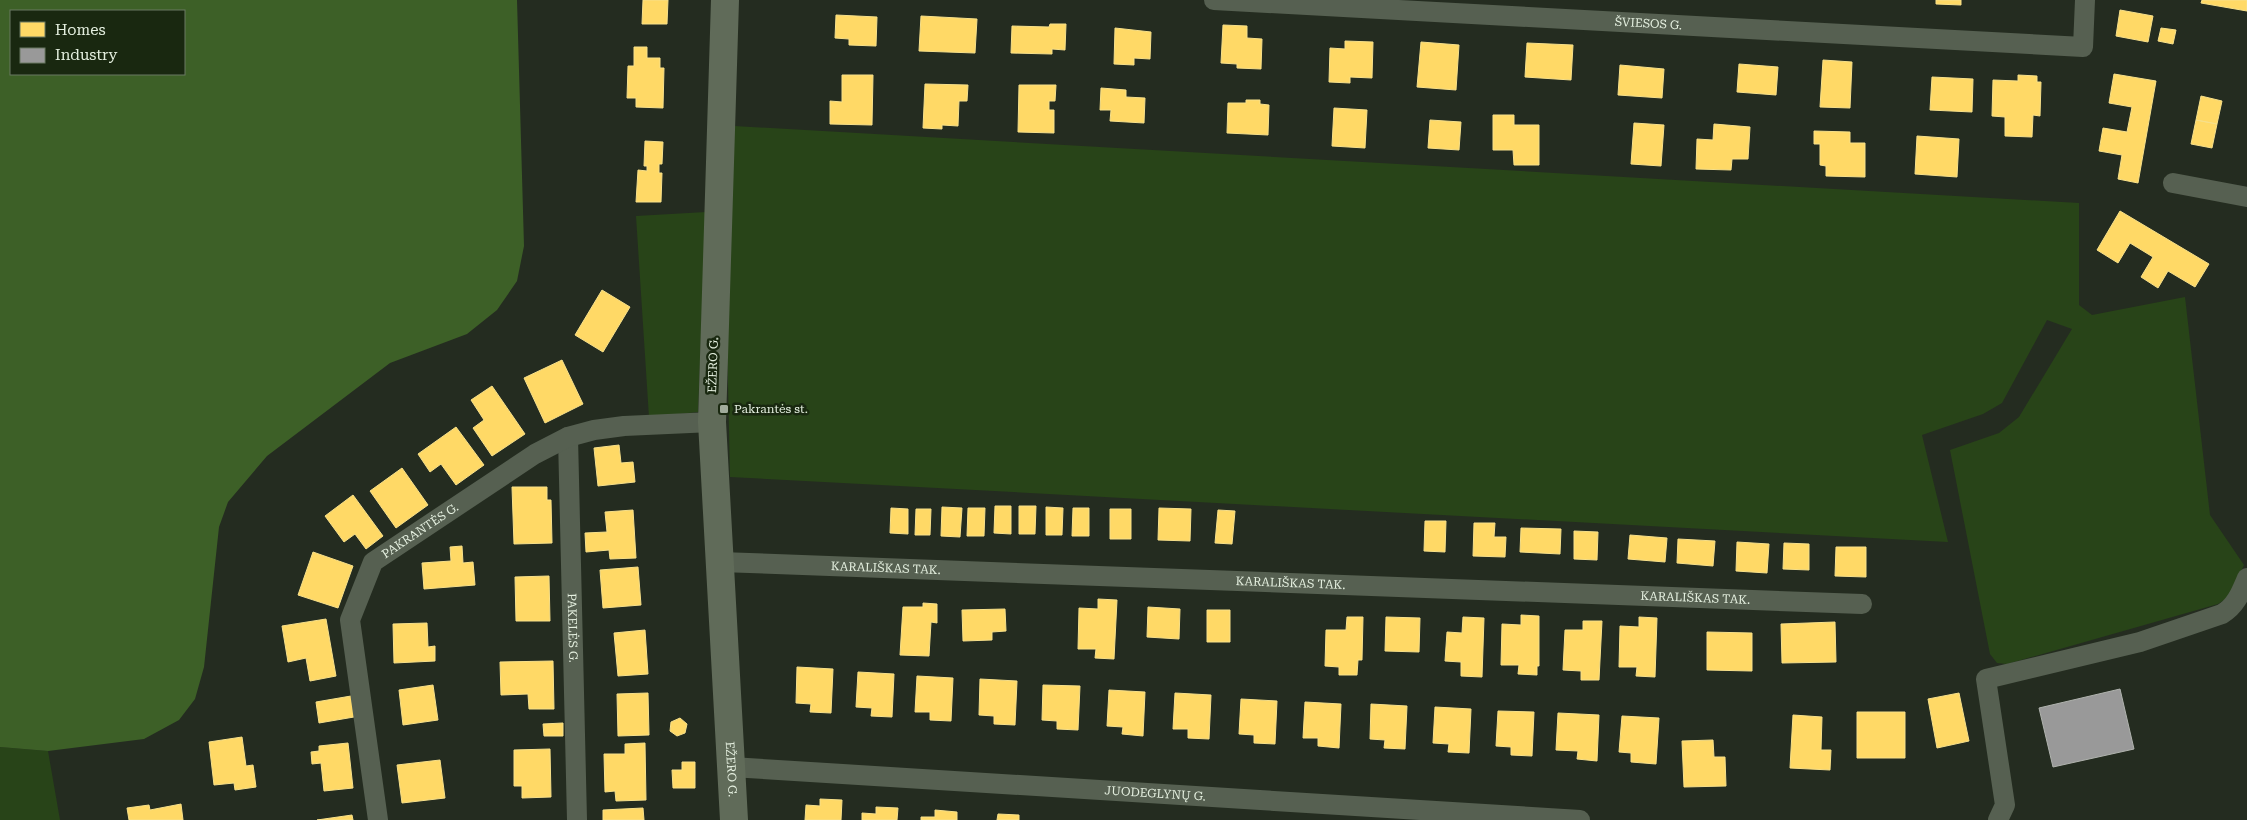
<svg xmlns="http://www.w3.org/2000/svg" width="2247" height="820" viewBox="0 0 2247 820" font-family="'Roboto Serif',serif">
  <rect width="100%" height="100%" fill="#242c20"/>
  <path fill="#284418" d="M734,126l1345,77v102l13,10 93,-18 25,218 34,50 -14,31 -12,8 -211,60 -10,-1 -7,-9 -40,-204 49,-17 20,-16 53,-88 -25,-9 -45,83 -19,11 -61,21 26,107 -1218,-65 -3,-139z
    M706,212l-8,200 -49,5 -13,-201z
    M0,747l48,4 12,69h-60z"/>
  <path fill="#3d6027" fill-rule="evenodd" d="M0,0h517l7,246 -7,35 -20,29 -30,24 -77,29 -123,93 -39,46 -9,25 -15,140 -9,32 -16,21 -35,19 -96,12 -48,-4zM11,11h173v63h-173z"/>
  <path fill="#ffd966" stroke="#f7e08a" d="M643,0h25l-1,24h-25z
    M1936,0h25v5l-25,-1z
    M2202,0h45v11l-46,-8z
    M2120,10l33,6 -5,26 -32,-6z
    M836,15l41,2 -1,29 -27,-1v-6l-14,-1z
    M921,16l56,3 -2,34 -56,-2z
    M1050,24h16l-1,26 -13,-1v5l-41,-1 1,-27 37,1z
    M1223,25l24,1v12l15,1 -1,30 -24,-1v-4l-16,-1z
    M1115,28l36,4 -1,27 -16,-1v7l-20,-1z
    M2161,28l15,2 -3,14 -15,-3z
    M1345,41l28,1 -1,36 -22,-1v6l-21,-1 1,-34 15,1z
    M1421,42l38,3 -3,45 -39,-3z
    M1527,43l46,2 -2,35 -46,-3z
    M634,47h13v11h13v10h4l-1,40 -27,-1v-9h-9l1,-32h6z
    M1823,60l29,2 -2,46 -30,-1z
    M1739,64l39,3 -2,28 -39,-3z
    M1620,65l44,4 -2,29 -44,-3z
    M2114,74l42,7 -18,102 -20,-4 4,-24 -23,-4 4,-23 24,4 5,-25 -23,-4z
    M842,75h31l-1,50 -42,-1v-23l12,1z
    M2018,75l19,1v6h4l-1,34 -7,-1 -1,22 -27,-1v-19l-13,-1 1,-36 25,1z
    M1932,77l41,2 -1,33 -42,-2z
    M925,84l43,1 -1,16h-8l-1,25 -16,-1v4l-19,-1z
    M1019,85h37l-1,16h-6v9h5v23l-36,-1z
    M1101,88l25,2v7l19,1 -1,25 -34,-2 1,-11h-11z
    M2201,96l21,5 -5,23 -21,-4z
    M1246,100h14v4l9,1 -1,30 -41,-2 1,-30h18z
    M1334,108l33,2 -2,38 -33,-2z
    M1493,115h21v10h25v40h-25l-1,-15h-20z
    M1430,120l31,2 -2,28 -31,-2z
    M2196,120l21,4 -5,24 -21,-4z
    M1634,123l30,2 -3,41 -30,-2z
    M1714,124l36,3 -2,32h-16l-1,11 -35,-1 1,-30 16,1z
    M1814,131l36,1v11h15v34l-39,-1v-10l-6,-1v-21h-6z
    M1917,136l42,3 -2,38 -42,-3z
    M645,141l18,1 -1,22h-3v9h3l-1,29h-25l2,-32 9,1v-5h-3z
    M2120,211l89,53 -14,23 -27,-16 -10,17 -17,-11 12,-20 -23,-14 -12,20 -21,-13z
    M602,290l28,17 -27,45 -28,-17z
    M562,360l21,44 -38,19 -21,-45z
    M492,386l33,48 -33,22 -19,-28 11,-8 -13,-20z
    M456,427l28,38 -28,20 -15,-21 -11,8 -12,-18z
    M619,445l2,18 12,-1 2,20 -37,4 -4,-38z
    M402,468l26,37 -32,23 -26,-37z
    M512,487h35v13h4l1,43 -38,1z
    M353,495l30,41 -17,13 -11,-15 -11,8 -19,-26z
    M995,506h16v28l-17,-1z
    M1019,506h17l-1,28h-16z
    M942,507l20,1 -2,29 -19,-1z
    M1046,507l17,1 -1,27h-16z
    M891,508l17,1v25l-18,-1z
    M968,508h17l-1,28h-17z
    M1073,508h16v28h-17z
    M1159,508l32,1 -1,32 -32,-1z
    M916,509h15l-1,26h-15z
    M1110,509h21v30h-21z
    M633,510l3,48 -26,1 -1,-9 -23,2 -1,-19 22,-1 -2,-20z
    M1218,510l17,1 -3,33 -17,-1z
    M1425,521h21l-1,31 -21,-1z
    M1474,523h21l-1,14h12l-1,20 -32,-1z
    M1521,528l40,1 -1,25 -40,-2z
    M1574,531l24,1 -1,28 -23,-1z
    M1630,535l37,3 -2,24 -37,-3z
    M1678,539l37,2 -2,25 -36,-3z
    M1737,542l32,2 -2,29 -31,-2z
    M1784,543l25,1v26l-26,-1z
    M462,546l1,17 10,-1 2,23 -51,4 -2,-26 29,-2 -1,-14z
    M1836,547h30v30l-31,-1z
    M313,552l40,14 -15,42 -40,-13z
    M638,567l3,38 -38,3 -3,-38z
    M549,576l1,45h-34l-1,-44z
    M1098,599l19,1 -3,59 -19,-1 1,-9h-18l1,-41 19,1z
    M923,603l14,1v19l-6,-1 -2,34 -29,-1 3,-48h20z
    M1148,607l32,2 -1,30 -32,-2z
    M1005,609l1,22 -14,1v8l-29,1 -1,-31z
    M1207,610h23v32h-23z
    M1521,615l18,1v50h-2v9l-19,-1 1,-9h-18l1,-41 19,1z
    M1347,617h16l-1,43h-4l-1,15h-18v-8l-14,-1 1,-36h20z
    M1386,617l34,1 -1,34 -34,-1z
    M1463,617l21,1 -2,59 -21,-1v-14l-16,-1 2,-29 15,1z
    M1639,617l18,1 -2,59 -19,-1 1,-9h-18l1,-41 19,1z
    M326,619l10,57 -26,5 -4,-23 -18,4 -6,-36z
    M1583,621h19l-3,59h-18v-9l-18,-1 2,-40h18z
    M1835,622l1,40 -54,1 -1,-39z
    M427,623l1,24 7,-1v15l-41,2 -1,-39z
    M645,630l3,44 -30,2 -4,-43z
    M1707,632l45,1v38l-45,-1z
    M553,661l1,48h-25l-1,-15 -27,1 -1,-33z
    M797,667l36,2 -2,44 -21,-1 1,-8 -15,-1z
    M858,672l36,2 -2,43 -21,-1 1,-8 -16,-1z
    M917,676l36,2 -2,43 -21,-1v-8h-15z
    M980,679l37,2 -2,44 -21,-1v-8l-15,-1z
    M433,685l5,35 -35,5 -4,-35z
    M1043,685l37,1 -2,44 -21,-1v-8l-15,-1z
    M1109,690l36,2 -2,44 -21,-2 1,-7 -16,-1z
    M648,693l1,42 -31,1 -1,-42z
    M1175,693l36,2 -2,44 -21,-1v-9h-15z
    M1959,693l10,48 -32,7 -9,-49z
    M351,696l3,21 -35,6 -3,-21z
    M1241,699l36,2 -2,43 -21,-1v-8l-15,-1z
    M1305,702l36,2 -2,44 -21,-2v-8h-15z
    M1371,704l36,2 -2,43 -21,-1 1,-8 -15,-1z
    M1435,707l36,2 -2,44 -21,-1 1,-8 -16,-1z
    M1498,711l36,1 -2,44 -21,-1v-8l-15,-1z
    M1857,712h48v46h-48z
    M1558,713l41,2 -2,46 -20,-2 1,-8 -22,-1z
    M1793,715l29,2 -1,33h10l-1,20 -40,-2z
    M1622,716l37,2 -3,46 -25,-2v-9l-12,-1z
    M680,718l7,6 -2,9 -8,3 -7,-5 1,-9z
    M563,723v13h-19l-1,-12z
    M242,737l4,29 7,-1 3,22 -21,3 -1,-7 -20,2 -5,-43z
    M1713,740l1,17h11l1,29 -42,1 -2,-46z
    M348,743l5,45 -29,3 -3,-28 -9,1 -1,-12 8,-1v-5z
    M645,743l1,57 -30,1 -1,-10 -10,1 -1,-38h21v-10z
    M550,749l1,48 -29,1v-12h-8v-36z
    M440,760l5,38 -43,5 -5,-38z
    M682,762h13v26h-22l-1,-18h10z
    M820,799l22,1 -1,20h-36l1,-15 14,1z
    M181,804l2,16h-54l-2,-12 22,-3 1,5z
    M876,807l22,1 -1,12h-35v-7l14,1z
    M643,808l1,12h-41v-10z
    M935,810l22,2v8h-36v-3h14z
    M998,814l21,1v5h-22z
    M352,815l1,5h-36z"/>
  <path fill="#999" stroke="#b0b3ae" d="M2120,689l14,60 -81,18 -14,-59z"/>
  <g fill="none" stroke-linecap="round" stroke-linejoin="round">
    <g stroke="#566051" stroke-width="20">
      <path id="s1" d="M1214,0l869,47 2,-47"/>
      <path d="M2173,183l74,14"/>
      <path id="s2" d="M568,437l9,383"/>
      <path id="s3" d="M720,562l1142,42"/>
      <path id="s4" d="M731,767l849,53"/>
      <path id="s5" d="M378,820l-28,-200 23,-58 162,-108 33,-17 26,-7 30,-4 88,-4"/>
      <path d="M1998,820l7,-15 -19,-126 154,-37 82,-28c14,-8 19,-22 25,-36"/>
    </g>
    <path stroke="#606b59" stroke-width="28" id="s6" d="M725,0l-13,422 22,398"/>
  </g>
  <rect fill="#a1ab9c" stroke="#192810" stroke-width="2" x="719" y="404" width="10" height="10" rx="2.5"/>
  <g text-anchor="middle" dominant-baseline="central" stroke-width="5" stroke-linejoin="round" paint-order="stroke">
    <g font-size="12" fill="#e4efdf" stroke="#192810">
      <text stroke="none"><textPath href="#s1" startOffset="435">ŠVIESOS G.</textPath></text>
      <text transform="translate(713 365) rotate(-88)">EŽERO G.</text>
      <text stroke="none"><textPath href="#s5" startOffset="321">PAKRANTĖS G.</textPath></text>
      <text stroke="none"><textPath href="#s3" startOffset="166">KARALIŠKAS TAK.</textPath></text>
      <text stroke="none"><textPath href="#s3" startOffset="571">KARALIŠKAS TAK.</textPath></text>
      <text stroke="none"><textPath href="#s3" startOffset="976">KARALIŠKAS TAK.</textPath></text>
      <text stroke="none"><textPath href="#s2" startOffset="191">PAKELĖS G.</textPath></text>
      <text stroke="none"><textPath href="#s6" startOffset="770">EŽERO G.</textPath></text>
      <text stroke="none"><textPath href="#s4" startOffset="425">JUODEGLYNŲ G.</textPath></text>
    </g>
    <g font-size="12" fill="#e4efdf" stroke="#192810" text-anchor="start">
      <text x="734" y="409">Pakrantės st.</text>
    </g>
  </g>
  <rect x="10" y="10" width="175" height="65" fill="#192810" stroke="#6a7863"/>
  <rect x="20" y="22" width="25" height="15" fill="#ffd966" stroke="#6a7863"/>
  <text x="55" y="35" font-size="15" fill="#e4efdf">Homes</text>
  <rect x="20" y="48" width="25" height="15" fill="#999999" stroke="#6a7863"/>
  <text x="55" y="60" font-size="15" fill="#e4efdf">Industry</text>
</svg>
